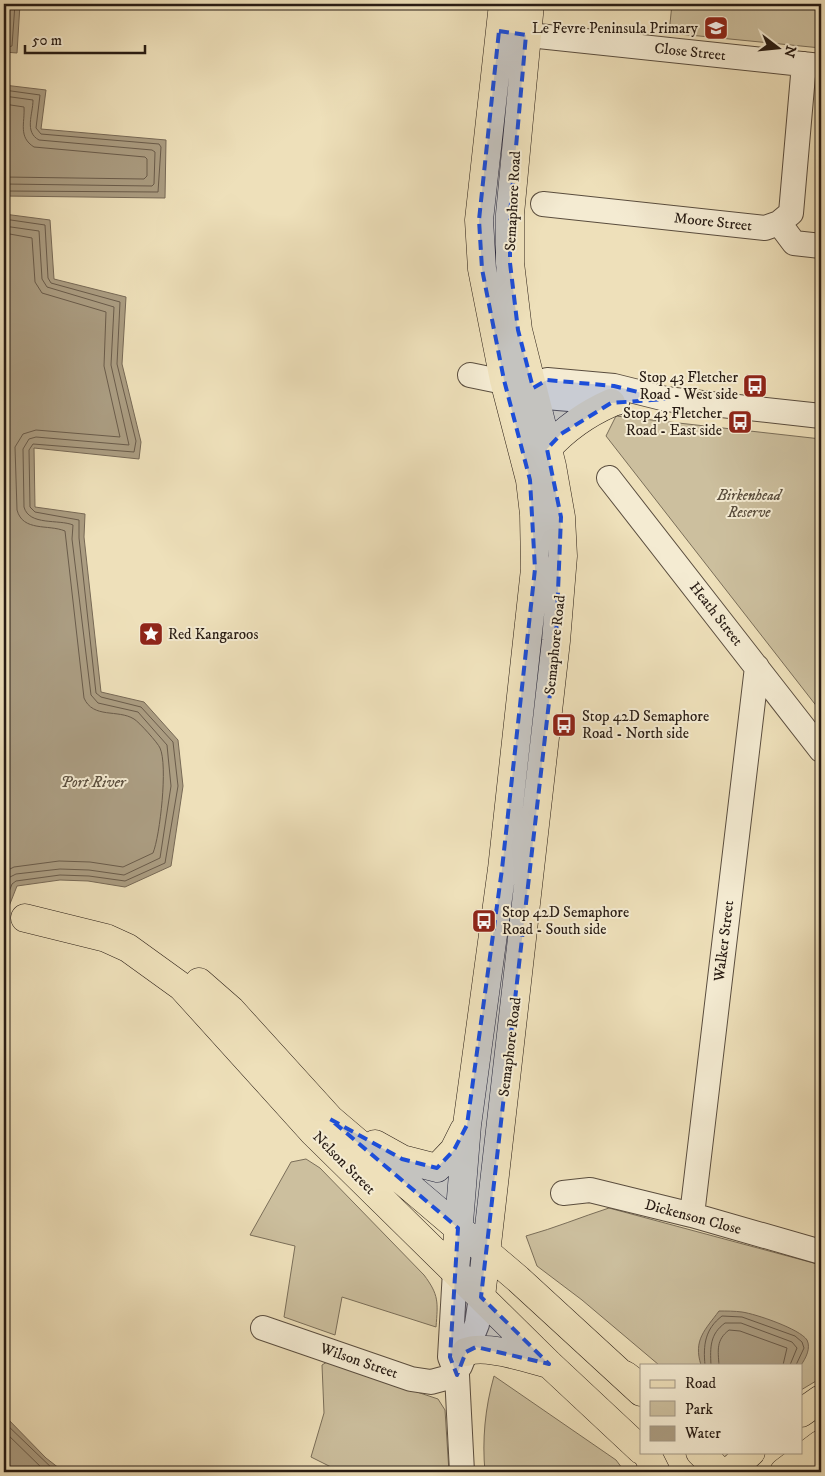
<svg xmlns="http://www.w3.org/2000/svg" width="825" height="1476" viewBox="0 0 825 1476" font-family="'IM FELL DW Pica',serif">
  <rect width="100%" height="100%" fill="#eee0ba"/>
  <filter id="stains"><feTurbulence type="fractalNoise" baseFrequency=".004" numOctaves="4"/><feColorMatrix values="0 0 0 0 .2 0 0 0 0 .09 0 0 0 0 .02 0 0 0 .5 -.17"/></filter>
  <radialGradient id="worn" r=".72"><stop offset=".6" stop-color="#630" stop-opacity="0"/><stop offset="1" stop-color="#630" stop-opacity=".3"/></radialGradient>
  <path fill="#ccbf9e" stroke="#7a6e59" d="M672,4h149v44l-152,-15z
    M616,416l205,23v268l-3,1 -212,-272z
    M306,1159l14,9 104,107c15,20 14,27 12,52l-94,-30 -7,38 -51,-18 11,-71 -45,-11 41,-73z
    M609,1208l212,57v49l-3,11 3,8v45l-20,12v-25h-142l-77,-65 -45,-34 -11,-30c29,-8 55,-19 83,-28z
    M327,1362l111,37 7,11 4,62h-108l-30,-15 13,-44 -2,-48z
    M494,1376l122,84 9,12h-140c-3,-32 0,-64 9,-96z"/>
  <path fill="#ab9d82" stroke="#776956" d="M4,4h16l-3,49 -13,-1z
    M4,85l42,5 -5,39 125,11 -1,58 -161,-2z
    M4,214l46,6 4,59 72,18 -4,67 19,78 -2,17 -105,-11 1,59 50,7 -1,23 17,155 43,10 34,38 5,46 -12,80 -46,21 -37,-6 -28,-1 -43,6 -13,33z
    M719,1311c7,0 16,0 23,1 14,2 58,17 65,28 4,8 -1,18 -6,25h-100c-8,-25 4,-35 18,-54z
    M4,1415l42,43 18,14h-60z"/>
  <g fill="none" stroke-linecap="round" stroke-linejoin="round">
    <path stroke="#6a5c4b" stroke-width="1" d="M4,48l8,-2 3,-42
      M4,90l36,5 -4,33 5,6 118,10 2,3 -3,45 -154,-1
      M4,96l29,4c0,14 -9,32 6,40l113,10 3,2 -1,32 -2,2 -148,-2
      M4,104l20,3c1,16 -6,30 10,40l111,10 2,2v17l-3,3 -140,-2
      M4,219l41,6 3,53 3,5 69,19 -3,62 19,77 -2,11 -101,-8 -4,6 1,57 5,5 44,8v18l17,155 5,4 40,10 32,35 5,44 -13,77 -40,18 -36,-5 -29,-1 -44,6 -4,3 -8,21
      M4,226l35,5 3,48 5,8 67,20 -3,58 18,80 -93,-8 -7,2 -6,10 1,58c5,19 35,12 49,18l-1,14 19,156 7,8 40,9 29,33 4,41 -11,72 -36,17 -35,-5 -29,-1 -44,5 -8,4 -4,10
      M4,233l28,5 3,44 7,11 64,19 -2,54 16,71 -84,-7 -13,4 -8,13 2,63c6,22 31,14 48,21l19,167c9,21 34,11 50,21 5,3 24,24 26,29 8,17 0,88 -7,105l-30,14 -33,-5 -31,-1 -45,6 -10,5
      M705,1365c-2,-20 0,-36 17,-49l20,1 53,19 7,6 2,6 -8,17
      M711,1365c-1,-18 -1,-31 14,-42h16l51,19 5,6 -7,17
      M719,1365c-1,-15 -3,-25 10,-35l11,1 47,17 -4,17
      M4,1422l52,50
      M4,1431l42,41"/>
    <defs>
      <path id="minor" d="M510,33l311,33
        M543,204l222,24 14,-5 12,-10 13,-149
        M779,223l15,20 27,3
        M470,375l63,13 13,9 71,6
        M533,388l14,-8 67,6 52,13 155,17
        M609,478l212,272
        M563,1193l27,-3 102,25 129,37
        M692,1215l65,-548
        M455,1271l-5,86 7,18 5,97
        M263,1328l148,51 20,3 26,-7
        M460,1366l17,-42 4,-27"/>
      <path id="major" d="M547,449c18,-20 39,-35 64,-46
        M25,918l81,20 22,10 54,39 132,146 235,231 92,86
        M199,982l32,28 99,109 188,160 123,113
        M375,1144l27,15 35,9 17,-18 10,-20
        M455,1271l12,-146 35,-256 33,-300 -1,-55 -4,-34 -26,-100 -22,-111 -3,-49 24,-216
        M481,1297l75,-656 7,-85 -2,-39 -9,-51 -34,-136 -8,-67v-49l20,-210
        M466,1352c19,-8 61,6 82,12
        M700,1452l20,20"/>
      <path id="highway" d="M625,1375l16,12
        M801,1413l20,-14
        M649,1458l7,14
        M729,1472l22,-20
        M784,1472l37,-28"/>
    </defs>
    <use href="#minor" stroke="#5a4d3e" stroke-width="26"/>
    <use href="#major" stroke="#281c14" stroke-width="29"/>
    <use href="#highway" stroke="#281c14" stroke-width="29"/>
    <use href="#minor" stroke="#f4ebd2" stroke-width="24"/>
    <use href="#major" stroke="#eee0ba" stroke-width="28"/>
    <use href="#highway" stroke="#eee0ba" stroke-width="28"/>
  </g>
  <path fill="#1d4ed8" fill-opacity="0.2" stroke="#1d4ed8" stroke-width="4" stroke-dasharray="10 6" stroke-linejoin="round" d="M499,31l27,4 -16,179v49l8,67 15,58 14,-8 67,6 52,13 -55,4 -50,31 -14,15 14,68 -5,124 -75,656 68,67 -73,-17 -10,5 -9,23 -7,-18 8,-129 -128,-109 72,40 35,9 17,-18 13,-25 35,-256 33,-300 -5,-89 -26,-100 -22,-111 -3,-49z"/>
  <defs>
    <symbol id="school-square" viewBox="-11 -11 22 22"><rect x="-9" y="-9" width="18" height="18" rx="4" fill="#8f2418" stroke="#f4ebd2"/><path d="M0-5L7-2L0 1L-7-2ZM-4 1L0 2.5L4 1V4Q0 6-4 4Z" fill="#fff"/></symbol>
    <symbol id="bus-square" viewBox="-11 -11 22 22"><rect x="-9" y="-9" width="18" height="18" rx="4" fill="#8f2418" stroke="#f4ebd2"/><path d="M-5-6H5V4H4V6H2V4H-2V6H-4V4H-5ZM-3.5-4V0h7V-4ZM-3.5 1.2v1.5H-2V1.2ZM2 1.2v1.5H3.5V1.2Z" fill="#fff"/></symbol>
    <symbol id="sight-square" viewBox="-11 -11 22 22"><rect x="-9" y="-9" width="18" height="18" rx="4" fill="#8f2418" stroke="#f4ebd2"/><path d="M0-6L1.8-2.2L6-1.7L2.9 1.2L3.7 5.4L0 3.3L-3.7 5.4L-2.9 1.2L-6-1.7L-1.8-2.2Z" fill="#fff"/></symbol>
  </defs>
  <g fill-rule="evenodd">
    <use href="#school-square" x="702" y="14" width="28" height="28"/>
    <use href="#bus-square" x="741" y="372" width="28" height="28"/>
    <use href="#bus-square" x="726" y="408" width="28" height="28"/>
    <use href="#sight-square" x="137" y="620" width="28" height="28"/>
    <use href="#bus-square" x="550" y="711" width="28" height="28"/>
    <use href="#bus-square" x="470" y="907" width="28" height="28"/>
  </g>
  <g text-anchor="middle" dominant-baseline="central" stroke-width="4" stroke-linejoin="round" paint-order="stroke">
    <g font-size="15" fill="#281c14" stroke="#f4ebd2" text-anchor="end">
      <text x="698" y="28">Le Fevre Peninsula Primary</text>
      <text x="738" y="377">Stop 43 Fletcher<tspan x="738" dy="17">Road - West side</tspan></text>
      <text x="722" y="413">Stop 43 Fletcher<tspan x="722" dy="17">Road - East side</tspan></text>
      <text x="168" y="634" text-anchor="start">Red Kangaroos</text>
      <text x="582" y="716" text-anchor="start">Stop 42D Semaphore<tspan x="582" dy="17">Road - North side</tspan></text>
      <text x="502" y="912" text-anchor="start">Stop 42D Semaphore<tspan x="502" dy="17">Road - South side</tspan></text>
    </g>
    <g font-size="15" fill="#281c14" stroke="#f4ebd2">
      <text transform="translate(690 52) rotate(6)">Close Street</text>
      <text transform="translate(513 201) rotate(-87)">Semaphore Road</text>
      <text transform="translate(713 222) rotate(6)">Moore Street</text>
      <text transform="translate(716 614) rotate(52)">Heath Street</text>
      <text transform="translate(555 645) rotate(-84)">Semaphore Road</text>
      <text transform="translate(724 941) rotate(-83)">Walker Street</text>
      <text transform="translate(510 1047) rotate(-83)">Semaphore Road</text>
      <text transform="translate(344 1163) rotate(45)">Nelson Street</text>
      <text transform="translate(693 1217) rotate(15)">Dickenson Close</text>
      <text transform="translate(359 1361) rotate(19)">Wilson Street</text>
    </g>
    <g font-size="15" font-style="italic" fill="#594d3d" stroke="#f4ebd2">
      <text x="749" y="495">Birkenhead<tspan x="749" dy="17">Reserve</tspan></text>
    </g>
    <g font-size="16" font-style="italic" fill="#5c5040" stroke="#f4ebd2">
      <text x="93" y="782">Port River</text>
    </g>
  </g>
  <rect width="825" height="1476" fill="none" stroke="#eee0ba" stroke-width="20"/>
  <rect x="5" y="5" width="815" height="1466" fill="none" stroke="#281c14" stroke-width="2.5"/>
  <rect x="10" y="10" width="805" height="1456" fill="none" stroke="#281c14"/>
  <rect x="640" y="1364" width="162" height="90" fill="#f4ebd2" stroke="#a29886"/>
  <rect x="650" y="1380" width="25" height="8" fill="#eee0ba" stroke="#a29886"/>
  <text x="685" y="1388" font-size="15" fill="#281c14">Road</text>
  <rect x="650" y="1401" width="25" height="15" fill="#ccbf9e" stroke="#a29886"/>
  <text x="685" y="1414" font-size="15" fill="#281c14">Park</text>
  <rect x="650" y="1426" width="25" height="15" fill="#ab9d82" stroke="#a29886"/>
  <text x="685" y="1438" font-size="15" fill="#281c14">Water</text>
  <g transform="translate(778 48) rotate(106)" stroke="#f4ebd2" stroke-width="4" paint-order="stroke">
  <path d="M0-4L9 19L0 12L-9 19Z" fill="#281c14"/>
  <text y="-8" font-size="14" font-weight="bold" text-anchor="middle" fill="#281c14">N</text>
  </g>
  <path d="M25 45v8h120v-8" fill="none" stroke="#281c14" stroke-width="2.5"/>
  <text x="32" y="45" font-size="15" fill="#281c14" stroke="#f4ebd2" stroke-width="4" paint-order="stroke">50 m</text>
  <rect width="100%" height="100%" filter="url(#stains)"/>
  <rect width="100%" height="100%" fill="url(#worn)"/>
</svg>
